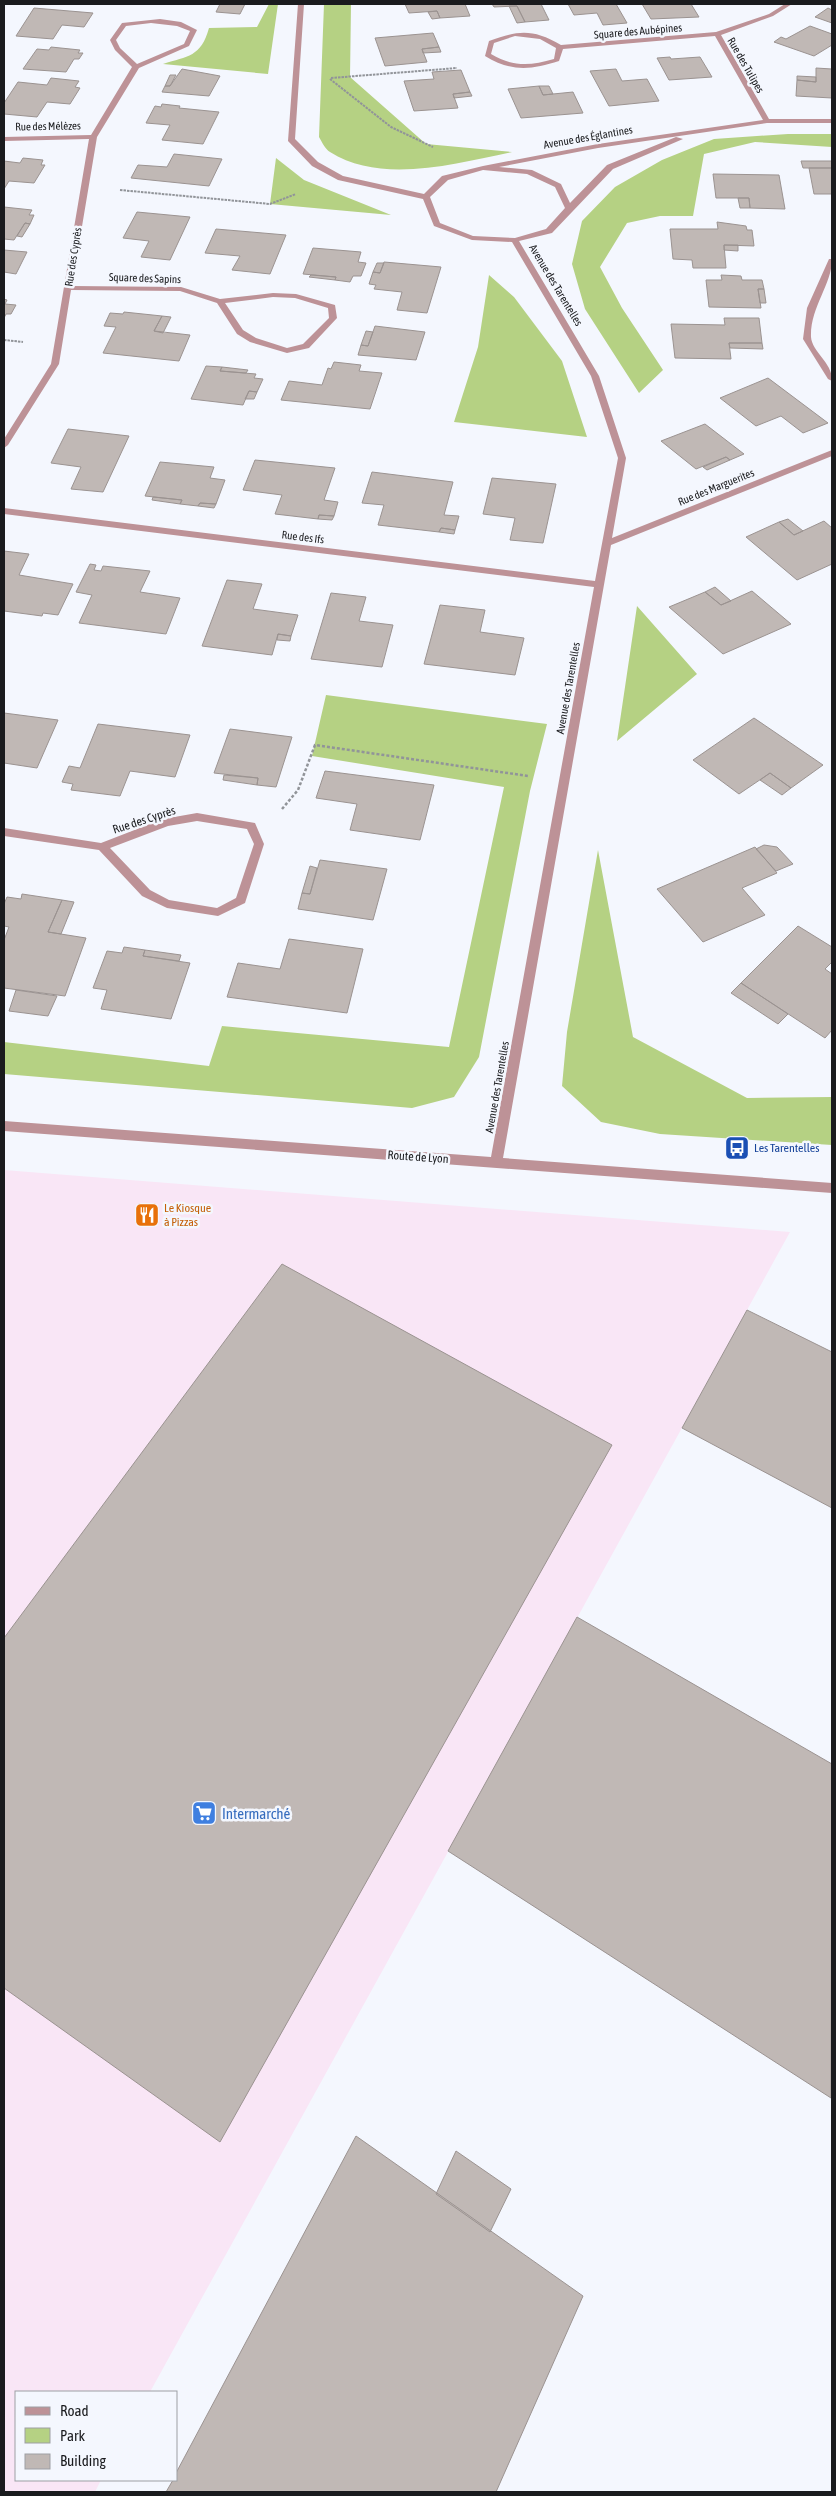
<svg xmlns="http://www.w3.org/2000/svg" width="836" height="2496" viewBox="0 0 836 2496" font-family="'Asap Condensed',sans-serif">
  <rect width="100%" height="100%" fill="#f4f7fe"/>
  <path fill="#f9e6f6" d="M4,1170l786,62 -640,1160h-134v88h85l-6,12h-91z"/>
  <path fill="#b5d183" d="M269,4h9l-10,70 -105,-10c25,-8 38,-7 46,-36l48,-1z
    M324,4h27l-1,73 76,67 86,8c-55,11 -130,33 -182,0 -5,-3 -8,-10 -11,-15z
    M788,134h44v13l-77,-5 -51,12 -11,62h-33l-33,7 -27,44 22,41 41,62 -24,23 -54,-84 -13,-45 10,-43 33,-34 47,-27 52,-21z
    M276,158l28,22 87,35 -121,-11z
    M489,275l25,22 48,64 25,76 -133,-15 24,-75z
    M637,606l60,68 -80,67z
    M326,695l221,29 -17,67 -51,266 -25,40 -42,11 -408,-34v-32l205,24 13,-40 227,21 55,-260 -192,-31z
    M598,850l35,187 114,61 85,-1v48l-172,-11 -59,-12 -39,-36 5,-54z"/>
  <path fill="#c0b8b5" stroke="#9b9391" d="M220,4h25l-5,10 -24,-2z
    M405,4h60l5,12 -30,2 -3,-7 -28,2z
    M492,4h49l8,16 -24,2 -8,-16 -23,1z
    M568,4h48l11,19 -24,2 -6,-12 -23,2z
    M642,4h49l8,13 -48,2z
    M509,6h8l8,16 -8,1z
    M34,8l59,5 -9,14 -22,-2 -9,14 -37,-3z
    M828,8l4,2v13l-17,-6z
    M437,11l3,7 -8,1 -4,-7z
    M810,26l22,8v11l-18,11 -40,-14 7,-5 5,2z
    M433,33l6,14 -17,2 5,13 -42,4 -10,-28z
    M51,47l29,3 -2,3h5l-4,6h-5l-8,13 -43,-3 14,-20 12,1z
    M439,47l2,5 -18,1 -1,-4z
    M670,57l1,2 29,-2 12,20 -43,3 -12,-22z
    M816,68l16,1v29l-36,-2 1,-16 19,2z
    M182,69l38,7 -11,20 -47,-4 3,-6h5z
    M616,69l6,12 25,-2 12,22 -50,5 -19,-35z
    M461,70l9,22 -17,2 5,14 -44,3 -10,-30 30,-2 -2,-7z
    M170,75h6l-6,11h-5z
    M797,76l19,1v5l-19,-2z
    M51,78l28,3 -4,6 5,1 -10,16 -23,-2 -10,15 -33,-3v-11l14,-21 29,3z
    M539,86l4,9 30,-3 10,21 -62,5 -13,-29z
    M539,86h10l4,8 -10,1z
    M470,92l2,4 -18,2 -1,-4z
    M162,104l18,2 -1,2 40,4 -16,32 -41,-4 8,-15 -24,-2 9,-17 6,1z
    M174,154l48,5 -13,27 -78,-8 7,-13 29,2z
    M23,158l20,2 -2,5h4l-11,18 -25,-2 -5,8v-28l16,2z
    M801,161h31v7h-29z
    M809,168h23v26h-18z
    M713,174l66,1 6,34 -35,-1 -1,-10h-33z
    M738,198h11l1,10h-10z
    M4,207l28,3 -3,5h5l-4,9 -5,-1 -11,17 -10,-1z
    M137,212l53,5 -20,43 -29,-3 8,-16 -26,-3z
    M717,222l29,4 1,4h5l2,16 -30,-1 2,23h-33l-1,-8 -19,-1 -3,-30h48z
    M25,223l5,1 -8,13 -5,-1z
    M216,229l70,6 -16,39 -38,-4 8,-14 -35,-3z
    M724,245h14v6l-14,-1z
    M313,248l48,4 -3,10 8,1 -5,13h-8l-3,6 -15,-2 1,-3 -33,-3z
    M4,250l23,2 -11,22 -12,-2z
    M384,262l57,5 -14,46 -30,-3 5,-18 -28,-3 2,-4 -7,-1 4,-12 7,1z
    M377,263h7l-4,10 -7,-1z
    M311,275l25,2 -1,3 -26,-3z
    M721,275l20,1 1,4h20l2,9h-6l3,19 -52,-1 -3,-27h16z
    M758,289h6l2,14h-6z
    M4,299l3,1 -2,4 11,1 -5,9h-5l-2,4z
    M124,312l38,4 -8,15 36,4 -11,26 -76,-8 13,-26 -12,-1 6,-13 13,1z
    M162,316l9,1 -8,16 -9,-2z
    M724,318h35l3,25h-33l2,16 -56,-1 -4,-34 54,1z
    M375,326l50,6 -9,28 -58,-5 3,-10 7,1z
    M366,331l7,1 -5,14 -7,-1z
    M729,343h33l1,6 -33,-1z
    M334,362l27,3 -2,6 23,2 -12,36 -89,-9 8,-19 33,4 6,-17 3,1z
    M206,366l16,1 -2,4 36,3 -2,4 9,1 -6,13 -8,-1 -6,14 -52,-6z
    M222,367l26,3 -2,3 -26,-2z
    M768,378l60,45 -25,10 -22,-17 -25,10 -36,-28z
    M249,391l8,1 -3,7h-9z
    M705,424l39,30 -14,6 -4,-3 -30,12 -35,-28z
    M68,429l61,7 -26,56 -32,-3 10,-22 -30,-4z
    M726,457l4,3 -23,10 -4,-3z
    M255,460l80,8 -11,32 14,2 -4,14 -15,-1 -1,4 -43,-5 7,-19 -39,-5z
    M160,462l54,5 -4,11 15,2 -9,24 -16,-1 -2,3 -18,-2 2,-4 -37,-4z
    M372,472l81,10 -9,33 15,1 -4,14 -14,-2 -2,4 -61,-7 6,-20 -22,-2z
    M492,478l64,6 -13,59 -33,-3 5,-22 -32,-4z
    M153,497l29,3 -2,4 -28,-4z
    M200,503l16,1 -2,4 -16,-2z
    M319,515l15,1 -2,4 -14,-1z
    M788,519l15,12 -9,4 -15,-13z
    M824,521l8,7v36l-35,16 -51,-43 33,-15 15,13z
    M441,528l14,2 -1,4 -15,-2z
    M4,551l25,3 -10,21 54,9 -15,31 -15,-2 -1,3 -38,-5z
    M90,564l6,1 -2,5 7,1 2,-5 47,5 -10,21 40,6 -14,36 -87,-11 13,-28 -16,-3z
    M227,580l35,4 -9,25 45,6 -7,21 -13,-2 -6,21 -70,-9z
    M715,587l16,14 -10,4 -16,-13z
    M752,591l39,33 -68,30 -54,-47 36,-15 16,13z
    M331,593l35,4 -7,24 34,4 -11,42 -71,-8z
    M440,605l45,5 -5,22 44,6 -9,37 -91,-11z
    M278,634l13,2 -1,5 -13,-1z
    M4,713l54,7 -21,48 -33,-5z
    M754,718l69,47 -32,23 -21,-15 -31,21 -46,-34z
    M98,724l92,11 -15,42 -45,-6 -10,25 -49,-6 2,-6 -11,-2 7,-16 11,2z
    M230,729l62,8 -16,50 -19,-2 1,-7 -44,-5z
    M325,771l109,14 -14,55 -70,-10 7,-26 -41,-6z
    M770,773l21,15 -9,7 -22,-15z
    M224,775l34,3 -1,7 -34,-5z
    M764,845l13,2 16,17 -17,7 -20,-22z
    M755,847l22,26 -35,15 23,27 -62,27 -46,-53z
    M320,860l67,9 -14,51 -75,-11 4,-16 8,1z
    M310,866l7,2 -7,26 -8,-1z
    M22,894l40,6 -14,32 38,6 -21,58 -61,-8v-48l5,-13 -5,-1v-22l3,-7 14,2z
    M62,900l12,2 -13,32 -13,-2z
    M798,926l34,21v15l-7,7 7,5v56l-7,8 -84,-55z
    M289,939l74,10 -16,64 -120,-16 11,-34 42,6z
    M124,947l21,3 -2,6 47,7 -19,56 -70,-10 6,-19 -14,-2 14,-37 15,2z
    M145,950l36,5 -2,6 -36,-5z
    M741,983l47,31 -10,10 -47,-31z
    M16,990l41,6 -9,20 -39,-5z
    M282,1264l330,181 -392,697 -216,-154v-350z
    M747,1310l85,42v156l-150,-80z
    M577,1617l255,147 -1,334 -383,-247z
    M356,2136l227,160 -87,196h-330l7,-12h3v-7z
    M456,2151l55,38 -21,43 -54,-38z"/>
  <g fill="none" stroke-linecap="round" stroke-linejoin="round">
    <path stroke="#919499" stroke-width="2" stroke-dasharray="2.5 1" stroke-linecap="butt" d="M331,78l126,-10
      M330,79l61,48 42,20
      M120,190l150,14 26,-10
      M4,340l19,2"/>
    <path stroke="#919499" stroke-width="2.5" stroke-dasharray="3 2" stroke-linecap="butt" d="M282,809l16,-19 17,-45 213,31"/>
    <path fill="#bd9297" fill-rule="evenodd" d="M298,4h6l-9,135 23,23 25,14 81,18 18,-18 41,-10 115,-22 165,-24 -48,-84 -152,13 -4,12c-28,9 -48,11 -74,-5l4,-15c30,-11 44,-12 72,4l155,-13 53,-18 16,-10h7l-19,12 -52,19 48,84h63v4h-65l-169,25 -99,19 33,3 29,14 9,19 37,-38 69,-28 7,2 -70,30 -61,64 -33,8 80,135 27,82 -14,80 220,-88v6l-221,89 -108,613 329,25v10l-828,-62v-10l487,36 103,-570 -590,-73v-6l591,73 23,-123 -27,-82 -79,-134 -40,-2 -38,-14 -11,-27 -85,-19 -26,-14 -24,-25zM515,36l25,3 16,9 -2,11c-24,7 -41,8 -63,-5l3,-11zM483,170l44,4 28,13 10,21 -19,21 -31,9 -42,-2 -33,-13 -10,-26 18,-17z
      M160,19l21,3 16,8 -8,16 -50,22 -42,69 -25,149 109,1 39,12 53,-6 23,1 39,11 2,13 -28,30 -22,5 -37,-11 -13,-8 -20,-31 -37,-12 -109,-1 -12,74 -51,81 -4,3v-9l47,-75 38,-225 -85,2v-4l87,-2 41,-68 -17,-17 -5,-10 12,-17zM151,23l26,3 13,5 -6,13 -47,20 -17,-16 -4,-8 10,-14zM273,297l22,1 33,10 1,10 -26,26 -16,4 -31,-10 -13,-8 -18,-27z
      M829,259h3c0,26 -22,48 -21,78 1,15 22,26 21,44l-4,-2 -25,-40 4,-31z
      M197,813l58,10 9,21 -19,59 -27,13 -51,-8 -25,-12 -43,-46 -95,-14v-8l97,15 62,-24zM197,821l50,8 7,15 -18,54 -19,10 -48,-8 -19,-10 -40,-42 58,-22z"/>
  </g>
  <defs>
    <symbol id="bus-square" viewBox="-11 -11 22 22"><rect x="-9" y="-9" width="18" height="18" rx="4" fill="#1a4fb4" stroke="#f4f7fe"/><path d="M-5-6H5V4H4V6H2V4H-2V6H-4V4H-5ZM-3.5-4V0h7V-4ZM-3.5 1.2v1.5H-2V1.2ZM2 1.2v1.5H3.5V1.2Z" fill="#fff"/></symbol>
    <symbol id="restaurant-square" viewBox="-11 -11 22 22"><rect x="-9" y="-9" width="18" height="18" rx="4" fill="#e8710a" stroke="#f4f7fe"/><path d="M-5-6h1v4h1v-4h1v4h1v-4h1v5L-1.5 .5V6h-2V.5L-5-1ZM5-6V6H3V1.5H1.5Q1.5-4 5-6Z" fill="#fff"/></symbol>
    <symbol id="supermarket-square" viewBox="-11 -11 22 22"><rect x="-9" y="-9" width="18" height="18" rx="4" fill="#3f7fe0" stroke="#f4f7fe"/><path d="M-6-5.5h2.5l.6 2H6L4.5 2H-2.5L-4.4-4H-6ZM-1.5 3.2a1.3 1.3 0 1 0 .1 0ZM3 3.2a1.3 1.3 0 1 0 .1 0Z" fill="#fff"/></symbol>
  </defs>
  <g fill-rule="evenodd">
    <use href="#bus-square" x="723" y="1134" width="28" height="28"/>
    <use href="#restaurant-square" x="133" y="1201" width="28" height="28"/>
    <use href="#supermarket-square" x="190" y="1799" width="28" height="28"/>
  </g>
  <g text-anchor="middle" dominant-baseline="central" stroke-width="5" stroke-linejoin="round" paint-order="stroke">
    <g font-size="11" fill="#1a1b1e" stroke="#f4f7fe">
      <text transform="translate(638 31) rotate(-5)">Square des Aubépines</text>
      <text transform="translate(746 65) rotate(60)">Rue des Tulipes</text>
      <text transform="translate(48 126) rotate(-1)">Rue des Mélèzes</text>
      <text transform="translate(588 137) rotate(-10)">Avenue des Églantines</text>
      <text transform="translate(73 257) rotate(-81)">Rue des Cyprès</text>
      <text transform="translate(145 278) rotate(2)">Square des Sapins</text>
      <text transform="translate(556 285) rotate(59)">Avenue des Tarentelles</text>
      <text transform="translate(716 487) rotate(-22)">Rue des Marguerites</text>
      <text transform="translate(303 537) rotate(7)">Rue des Ifs</text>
      <text transform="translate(568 688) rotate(-80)">Avenue des Tarentelles</text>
      <text transform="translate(497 1087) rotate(-80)">Avenue des Tarentelles</text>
    </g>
    <g font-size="12" fill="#1a1b1e" stroke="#f4f7fe">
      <text transform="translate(144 820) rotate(-18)">Rue des Cyprès</text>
      <text transform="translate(418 1157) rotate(4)">Route de Lyon</text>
    </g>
    <g font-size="12" fill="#164399" stroke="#f4f7fe" text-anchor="start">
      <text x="754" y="1148">Les Tarentelles</text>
    </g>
    <g font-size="12" fill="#c56008" stroke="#f4f7fe" text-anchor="start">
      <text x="164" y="1208">Le Kiosque<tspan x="164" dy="14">à Pizzas</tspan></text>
    </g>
    <g font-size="15" fill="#366cbe" stroke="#f4f7fe" text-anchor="start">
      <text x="222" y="1813">Intermarché</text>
    </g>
  </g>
  <rect width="836" height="2496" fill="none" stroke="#1a1b1e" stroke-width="10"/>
  <rect x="15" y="2391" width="162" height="90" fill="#f4f7fe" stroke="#9d9fa4"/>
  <rect x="25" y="2407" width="25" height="8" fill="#bd9297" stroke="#9d9fa4"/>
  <text x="60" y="2416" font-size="15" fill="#1a1b1e">Road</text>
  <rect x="25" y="2428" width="25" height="15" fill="#b5d183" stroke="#9d9fa4"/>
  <text x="60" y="2441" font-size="15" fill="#1a1b1e">Park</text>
  <rect x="25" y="2454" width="25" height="15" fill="#c0b8b5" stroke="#9d9fa4"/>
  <text x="60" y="2466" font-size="15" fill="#1a1b1e">Building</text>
</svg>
